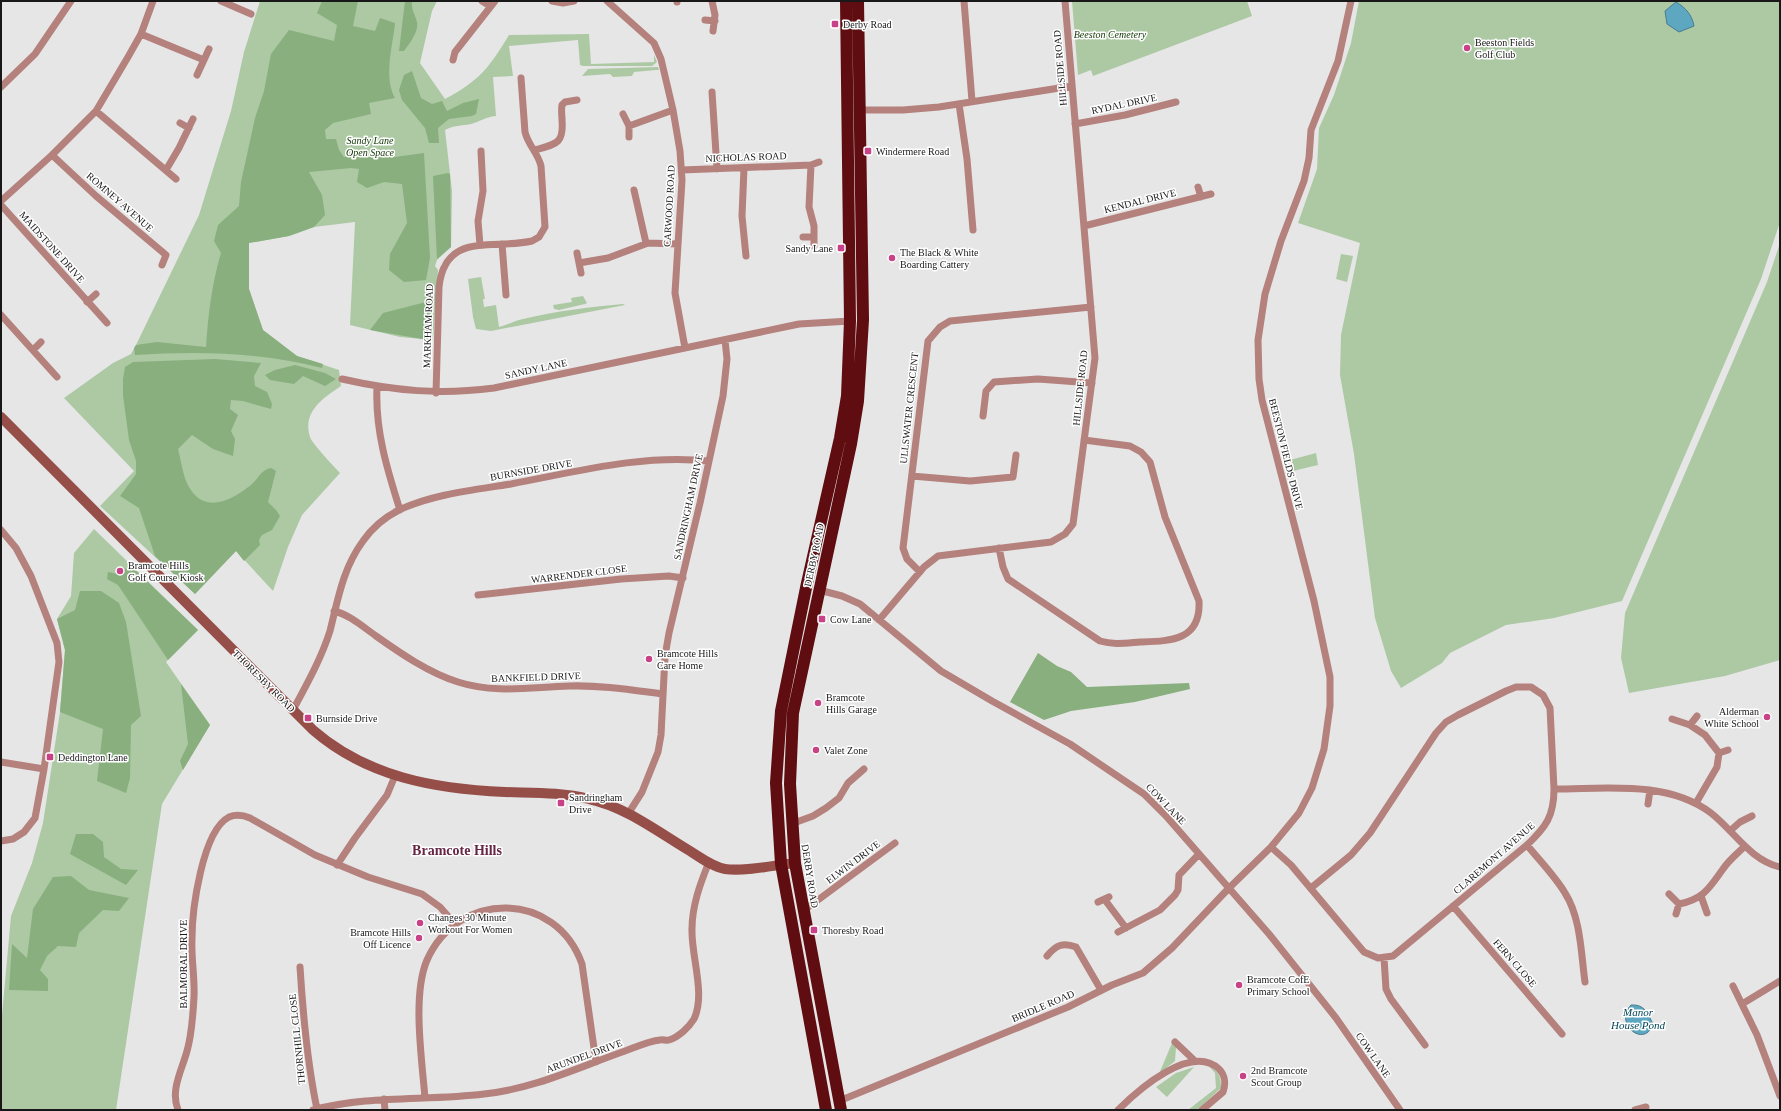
<svg xmlns="http://www.w3.org/2000/svg" width="1781" height="1111" viewBox="0 0 1781 1111" font-family="'Times New Roman',serif">
  <rect width="100%" height="100%" fill="#e6e6e7"/>
  <path fill="#acc9a4" d="M260,1h177l-5,10 -12,52 25,36c34,-18 44,-31 64,-64l80,-1 2,30 63,-2v-7l3,7 -5,4h-69l-3,-1 -2,-25 -69,6 4,30 -20,1 3,39c-12,1 -16,6 -25,8 -10,2 -17,1 -26,6l7,61 -1,56 -14,13 -2,6 3,4 -5,70 -33,-3 -50,-12 5,-103 -41,5 -25,9 -40,7v46l14,41 34,26 42,14 2,16c-18,12 -39,26 -31,51 2,7 24,29 30,36l-38,42 -14,32 -15,44 -37,-40 -41,43 -95,-88 34,-35 -70,-73 49,-35 18,-9 5,-9 63,-130 32,-104 13,-59z
    M1072,1h175l5,15 -159,60 -2,-6 -13,5z
    M1359,1h421v221l-19,57 -139,322 -68,17 -48,7 -56,28 -8,10 -41,25 -10,-17 -16,-53 -21,-164 -14,-79 1,-40 19,-92 -62,-20 19,-54 2,-41 15,-33 17,-52z
    M658,67l1,3h-3l-22,2 -2,4 -19,1 -3,-3 -28,2 6,-7z
    M1780,243v417l-55,16 -96,17 -8,-35 4,-45 142,-331z
    M1341,254l12,2 -6,26 -11,-3z
    M481,277l4,22h-2l1,8 12,-2 3,22c8,-2 15,-6 24,-8 33,-8 66,-12 100,-15l2,1 -134,26 -15,-2 -3,-12 -5,-38z
    M583,296l4,7 -2,1 -26,6 -5,-1 -1,-4 19,-3 -1,-4z
    M1316,453l2,12 -25,6 -3,-11z
    M94,529l104,101 -32,32 44,63 -48,79 -46,306h-115v-84l10,-110 21,-53 11,-40 17,-111 5,-62 -8,-31 14,-23 3,-43z
    M1172,1043l4,4 -1,14 -16,13z
    M1208,1065c11,7 13,11 13,23l-24,22h-9l28,-22 -1,-15z
    M1194,1067l-27,30 -11,-10 20,-14z"/>
  <path fill="#88af7d" d="M322,1h36l-5,25 22,5 5,-13 15,5c-2,22 -12,54 0,75l-26,5 2,11 -38,9 -8,7 1,9h10l3,11 5,7 45,-4 6,4 29,-4 6,105 -4,22 -22,2 -15,-12 1,-16 17,-31 -5,-39 -18,-2 -17,6 -10,-6 2,-13 -8,-1 -42,4 13,23 3,20 -11,12 -25,9 -40,7v46l14,41 34,26 26,8 -1,4c-61,-16 -125,-17 -187,-13l-1,-7 2,-3 21,-3 49,5c2,-32 6,-64 15,-94l-7,-12 4,-16 21,-19 2,-24 14,-64 9,-27 7,-37 18,-24 45,11 3,-16 -20,-12z
    M405,1h7c-1,9 3,13 5,21 2,10 -8,22 -13,29h-5z
    M412,71l9,27 11,6 10,-3 5,10 16,-8 16,-4 -3,15 -4,2 -23,3 -11,9 1,15h-10l-4,-15 -23,-28 -3,-10 5,-15z
    M448,173l2,1 1,73 -14,12 -4,-83z
    M430,301l-2,39 -58,-10 13,-17z
    M215,359l46,4 -7,13 1,10 12,6 5,12 -1,5 -28,-8 -12,-1 -1,9 8,6 -7,16 4,8 -2,17 -20,-7 -21,-14 -14,14c3,11 5,28 11,38 16,28 43,13 62,-2 8,-7 10,-15 20,-17l5,3 -8,31 8,8 4,6 -8,14 -10,5 -3,5 1,5 -16,16 -8,-10 -41,43 -40,-38 -16,-48 -19,-12 16,-22v-13l-7,-21 -6,-45v-16l2,-12 8,-5z
    M295,365l30,8 11,6 -11,7 -22,-10 -9,8 -24,-4 -5,-5 10,-5z
    M132,567l66,63 -30,30 -50,-75 -11,-6 1,-7 10,2 6,-5z
    M80,591h21l18,12 7,19 15,94 -10,9 -1,53 -4,15 -29,-12 6,-52 -43,-17 5,-62 -8,-31 18,-9z
    M1038,653l19,13 14,6 16,15 102,-4 1,6 -55,13 -64,9 -27,9 -34,-18z
    M181,684l29,41 -27,45 -3,-9 8,-17z
    M76,834h17l10,8 1,15 17,12 17,1 -12,15 -56,-31z
    M71,876l18,14 40,8 -10,13 -16,-1 -24,23 -3,14 -18,-1 -11,10 -7,14 8,9v12l-39,-1 3,-46 15,14 6,-49 20,-32z"/>
  <path fill="#5da7c0" stroke="#487c8e" d="M1676,2c10,6 16,13 18,24l-15,6 -12,-8 -2,-13z
    M1631,1005c14,-1 17,9 22,19 -8,25 -40,0 -22,-19z"/>
  <g fill="none" stroke-linecap="round" stroke-linejoin="round">
    <path stroke="#b4817c" stroke-width="7" d="M221,1l30,13
      M482,1l8,5
      M552,1l11,2 11,-2
      M607,1l47,42 7,16 12,51 7,41 2,29 -7,113 10,55
      M712,1l3,14 -2,16
      M964,1l8,100
      M677,2v-1
      M705,20l10,1
      M141,34l63,26
      M453,60l2,-8 40,-51
      M197,75l12,-26
      M1,87l34,-33 36,-53
      M712,92l5,77
      M959,104l8,55 6,71
      M860,110h43l36,-3 133,-21
      M96,111l80,68
      M623,114l6,12v11
      M180,123l9,5
      M1075,124l50,-9 51,-13
      M629,126l44,-16
      M535,150c21,-6 29,-6 27,-30 0,-5 -1,-10 0,-15l3,-3 12,-2
      M52,155l44,41 70,59 -4,10
      M811,165l8,-3
      M744,168l-2,48 4,40
      M166,170l13,-22 14,-29
      M682,170l129,-5 -2,42 5,19v20
      M1198,187l3,10
      M634,190l12,53
      M1,201l51,-46 44,-44 32,-54 13,-23 12,-33
      M1,205l106,118
      M1084,226l127,-32
      M803,237h11
      M502,244l4,51
      M480,245l-2,-24 5,-30 -2,-40
      M577,253l4,20
      M579,263l29,-5 40,-15 30,1
      M87,302l9,-8
      M1,315l56,62
      M33,350l8,-8
      M342,379c53,12 98,16 152,9l305,-64 51,-3
      M377,387c-2,43 10,82 23,123
      M436,393l3,-106c6,-56 54,-37 93,-46l7,-4 6,-10 -4,-61c-3,-13 -13,-21 -16,-34l-4,-54
      M983,416l3,-25 8,-9 44,-3 54,4
      M912,476l58,5 43,-4 3,-22
      M1,530l15,18 15,28 26,67 2,19 -15,107 -9,49 -11,14 -11,7 -12,2
      M999,548l4,19 5,12 92,62c13,4 26,2 40,1 30,-1 61,-1 59,-41l-34,-84 -15,-55 -9,-10 -11,-6 -46,-6
      M920,572l-13,-13 -4,-11 25,-207 12,-14 10,-6 141,-14
      M819,590l23,6 18,8 81,67 51,30 78,43 74,50 22,22 103,118 67,84 64,92
      M478,595l143,-16 48,-3 14,2
      M334,611c16,4 29,16 42,25 24,17 53,37 82,46 37,12 73,5 111,4 32,-1 63,4 94,8
      M879,620l45,-53 14,-11 113,-14 14,-8 8,-10 22,-166 -30,-357
      M293,710c14,-26 28,-51 37,-79 8,-32 13,-63 33,-90 9,-13 22,-24 36,-31 34,-16 75,-20 112,-26 64,-12 131,-30 197,-23
      M1672,719l18,6 15,10 14,18 -2,14 -21,36
      M1690,725l7,-9
      M1719,753l9,-3
      M1,762l43,7
      M1554,789c52,0 113,-9 157,24 23,18 39,47 69,54
      M1648,804l2,-14
      M628,814l14,-22 16,-40 3,-17 4,-79 4,-23 31,-130 23,-107 4,-37 -2,-19
      M791,824l22,-8 13,-8 13,-10 9,-15 16,-14
      M1731,830l9,-8 12,-6
      M1527,845c12,15 28,31 38,48 16,25 16,61 20,89
      M1271,847l20,18 73,87 14,6 15,-2 134,-111c19,-18 27,-29 27,-56l-4,-81 -7,-13 -12,-8h-15l-10,4 -48,24 -12,7 -10,11 -66,100 -19,22 -40,33
      M337,865l18,-27 32,-43 8,-19
      M1669,894l10,10 -3,10
      M1701,896l6,17
      M1105,900l21,28
      M1098,902l11,-5
      M1679,904c25,-5 30,-16 44,-35 6,-9 15,-16 22,-23
      M1453,906l109,128
      M803,911l92,-68
      M1118,932l42,-22 15,-15 3,-5 1,-15 20,-21
      M1047,956c9,-11 16,-14 29,-9l25,43
      M1384,958l2,31 5,10 34,46
      M300,967c3,48 7,95 17,142
      M1733,986l24,49 23,61
      M1742,1004l38,-23
      M1175,1042l20,19
      M425,1098c-3,-38 -13,-103 2,-138 31,-70 129,-70 155,4l14,98
      M384,1099l1,11
      M839,1101l229,-94 44,-22 31,-12 29,-25 57,-60 42,-41 28,-34 13,-25 12,-39 6,-43v-29l-16,-76 -52,-201 -3,-21 -1,-39 7,-46 16,-53 23,-60 5,-23 2,-28 27,-69 13,-60
      M178,1110c-8,-20 4,-40 9,-59 5,-17 6,-36 7,-54 1,-19 -3,-39 -2,-58 0,-28 10,-108 37,-122 7,-3 14,-2 21,1l65,37 53,22 54,17 18,13 15,17
      M313,1110c56,-15 114,-9 171,-16 50,-5 95,-27 141,-43 11,-4 24,-10 35,-11 3,-1 6,1 9,0 10,-3 20,-13 25,-21 12,-25 -3,-63 -2,-90 0,-23 8,-45 17,-67
      M1118,1110c20,-20 73,-67 101,-41 6,6 7,15 4,23l-21,18
      M1635,1110l11,-3"/>
    <path stroke="#964e49" stroke-width="10" d="M1,417l312,313c54,47 122,59 192,62 27,1 56,0 84,7 37,8 69,33 101,52 11,7 23,16 35,18 20,3 50,-4 70,-6"/>
    <path stroke="#5f0d10" stroke-width="12" d="M826,1110l-45,-246 -5,-81 5,-72 26,-128 33,-145 7,-42 3,-75 -4,-320
      M841,1110l-46,-247 -5,-79 3,-71 58,-269 7,-43 5,-81 -5,-319"/>
  </g>
  <g fill="#c74286" stroke="#fff" stroke-width="1.5">
    <rect x="831" y="20" width="8" height="8" rx="2"/>
    <circle cx="1467" cy="48" r="4"/>
    <rect x="864" y="147" width="8" height="8" rx="2"/>
    <rect x="837" y="244" width="8" height="8" rx="2"/>
    <circle cx="892" cy="258" r="4"/>
    <circle cx="120" cy="571" r="4"/>
    <rect x="818" y="615" width="8" height="8" rx="2"/>
    <circle cx="649" cy="659" r="4"/>
    <circle cx="818" cy="703" r="4"/>
    <circle cx="1767" cy="717" r="4"/>
    <rect x="304" y="714" width="8" height="8" rx="2"/>
    <circle cx="816" cy="750" r="4"/>
    <rect x="46" y="753" width="8" height="8" rx="2"/>
    <rect x="557" y="799" width="8" height="8" rx="2"/>
    <circle cx="420" cy="923" r="4"/>
    <rect x="810" y="926" width="8" height="8" rx="2"/>
    <circle cx="419" cy="938" r="4"/>
    <circle cx="1239" cy="985" r="4"/>
    <circle cx="1243" cy="1076" r="4"/>
  </g>
  <g text-anchor="middle" dominant-baseline="central" stroke-width="3" stroke-linejoin="round" paint-order="stroke">
    <g font-size="10" fill="#181819" stroke="#fff" text-anchor="start">
      <text x="843" y="24">Derby Road</text>
      <text x="1475" y="42">Beeston Fields<tspan x="1475" dy="12">Golf Club</tspan></text>
      <text x="876" y="151">Windermere Road</text>
      <text x="833" y="248" text-anchor="end">Sandy Lane</text>
      <text x="900" y="252">The Black &amp; White<tspan x="900" dy="12">Boarding Cattery</tspan></text>
      <text x="128" y="565">Bramcote Hills<tspan x="128" dy="12">Golf Course Kiosk</tspan></text>
      <text x="830" y="619">Cow Lane</text>
      <text x="657" y="653">Bramcote Hills<tspan x="657" dy="12">Care Home</tspan></text>
      <text x="826" y="697">Bramcote<tspan x="826" dy="12">Hills Garage</tspan></text>
      <text x="1759" y="711" text-anchor="end">Alderman<tspan x="1759" dy="12">White School</tspan></text>
      <text x="316" y="718">Burnside Drive</text>
      <text x="824" y="750">Valet Zone</text>
      <text x="58" y="757">Deddington Lane</text>
      <text x="569" y="797">Sandringham<tspan x="569" dy="12">Drive</tspan></text>
      <text x="428" y="917">Changes 30 Minute<tspan x="428" dy="12">Workout For Women</tspan></text>
      <text x="822" y="930">Thoresby Road</text>
      <text x="411" y="932" text-anchor="end">Bramcote Hills<tspan x="411" dy="12">Off Licence</tspan></text>
      <text x="1247" y="979">Bramcote CofE<tspan x="1247" dy="12">Primary School</tspan></text>
      <text x="1251" y="1070">2nd Bramcote<tspan x="1251" dy="12">Scout Group</tspan></text>
    </g>
    <g font-size="10" font-style="italic" fill="#0f3400" stroke="#fff">
      <text x="1110" y="34">Beeston Cemetery</text>
      <text x="370" y="140">Sandy Lane<tspan x="370" dy="12">Open Space</tspan></text>
    </g>
    <g font-size="10" fill="#181819" stroke="#fff">
      <text transform="translate(1060 68) rotate(-95)">HILLSIDE ROAD</text>
      <text transform="translate(1124 104) rotate(-12)">RYDAL DRIVE</text>
      <text transform="translate(746 157) rotate(-2)">NICHOLAS ROAD</text>
      <text transform="translate(1140 201) rotate(-14)">KENDAL DRIVE</text>
      <text transform="translate(120 202) rotate(41)">ROMNEY AVENUE</text>
      <text transform="translate(669 206) rotate(-87)">CARWOOD ROAD</text>
      <text transform="translate(52 247) rotate(48)">MAIDSTONE DRIVE</text>
      <text transform="translate(428 326) rotate(-88)">MARKHAM ROAD</text>
      <text transform="translate(536 369) rotate(-12)">SANDY LANE</text>
      <text transform="translate(1080 388) rotate(-84)">HILLSIDE ROAD</text>
      <text transform="translate(909 408) rotate(-84)">ULLSWATER CRESCENT</text>
      <text transform="translate(1286 454) rotate(76)">BEESTON FIELDS DRIVE</text>
      <text transform="translate(531 470) rotate(-10)">BURNSIDE DRIVE</text>
      <text transform="translate(688 507) rotate(-78)">SANDRINGHAM DRIVE</text>
      <text transform="translate(814 555) rotate(-78)">DERBY ROAD</text>
      <text transform="translate(579 574) rotate(-7)">WARRENDER CLOSE</text>
      <text transform="translate(536 677) rotate(-2)">BANKFIELD DRIVE</text>
      <text transform="translate(264 681) rotate(45)">THORESBY ROAD</text>
      <text transform="translate(1166 804) rotate(46)">COW LANE</text>
      <text transform="translate(1494 858) rotate(-41)">CLAREMONT AVENUE</text>
      <text transform="translate(853 862) rotate(-37)">ELWIN DRIVE</text>
      <text transform="translate(810 876) rotate(81)">DERBY ROAD</text>
      <text transform="translate(1515 963) rotate(49)">FERN CLOSE</text>
      <text transform="translate(183 964) rotate(-90)">BALMORAL DRIVE</text>
      <text transform="translate(1043 1006) rotate(-23)">BRIDLE ROAD</text>
      <text transform="translate(297 1039) rotate(-96)">THORNHILL CLOSE</text>
      <text transform="translate(1373 1055) rotate(55)">COW LANE</text>
      <text transform="translate(584 1056) rotate(-20)">ARUNDEL DRIVE</text>
    </g>
    <g font-size="11" font-style="italic" fill="#004557" stroke="#fff">
      <text x="1638" y="1012">Manor<tspan x="1638" dy="13">House Pond</tspan></text>
    </g>
    <g font-size="14" font-weight="bold" fill="#662545" stroke="#fff">
      <text x="457" y="850">Bramcote Hills</text>
    </g>
  </g>
  <rect width="1781" height="1111" fill="none" stroke="#181819" stroke-width="4"/>
</svg>
